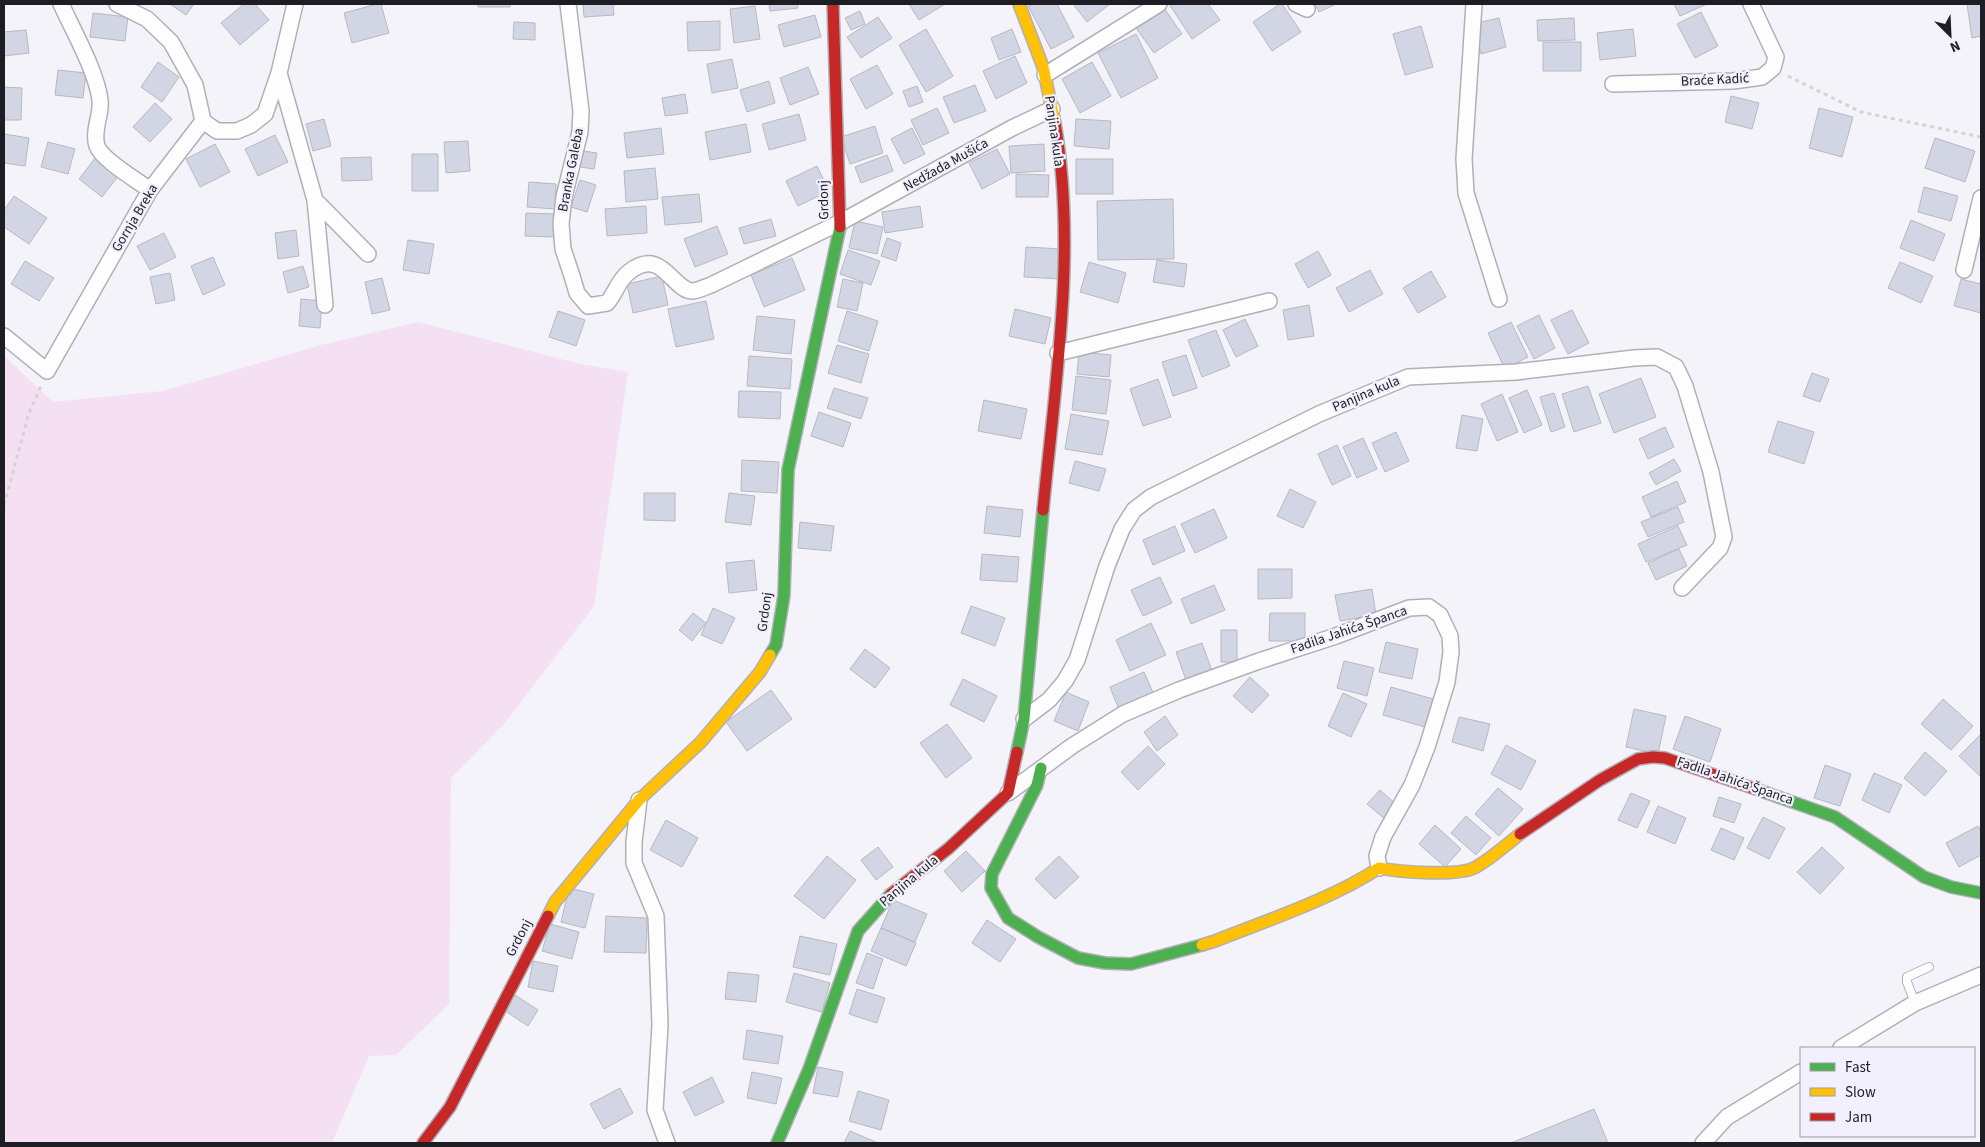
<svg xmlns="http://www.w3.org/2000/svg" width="1985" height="1147" viewBox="0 0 1985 1147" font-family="'Source Sans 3',sans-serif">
  <rect width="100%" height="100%" fill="#f3f3f9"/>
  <path fill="#f5dff3" d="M418,322l158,41 52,9 -34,234 -89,117 -54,55 -2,226 -53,51 -27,1 -37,87h-328v-787l49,46 110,-11 158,-46z"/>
  <path fill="#d2d6e4" stroke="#b8b9bf" d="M170,4h24l-8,11z
    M244,4h11l14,16 -29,25 -19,-22z
    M377,4h4l8,29 -37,10 -8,-30z
    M478,4h32v3h-32z
    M583,4h30l1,11 -30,2z
    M769,4h28l1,4 -28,3z
    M909,4h36l-26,16z
    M1033,4h24l17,33 -23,12 -23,-43z
    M1073,4h37l-23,18z
    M1169,4h39l12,16 -28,19z
    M1280,4h2l19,28 -29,19 -19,-29z
    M1315,4h21l-17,8z
    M1674,4h33l-27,12z
    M1967,4h14v32l-9,2z
    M755,6l5,33 -26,4 -4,-34z
    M1164,8l18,26 -28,19 -18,-25z
    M860,11l5,13 -14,6 -6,-12z
    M1701,12l17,34 -23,12 -18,-34z
    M93,13l35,4 -3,24 -35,-4z
    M815,15l6,22 -37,10 -6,-22z
    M878,17l14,21 -31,20 -14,-21z
    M1499,18l7,29 -25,7 -8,-30z
    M1574,18l1,22 -37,1 -1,-21z
    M720,21v29l-32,1 -1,-29z
    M514,22l21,1v17l-22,-1z
    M1421,26l12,41 -28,8 -12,-41z
    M926,29l27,47 -27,16 -27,-47z
    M1012,29l9,23 -22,8 -8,-22z
    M1633,29l3,27 -36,4 -3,-27z
    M26,30l3,23 -25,3v-24z
    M1136,34l22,44 -37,20 -23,-45z
    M1543,42h38v29h-38z
    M1015,56l12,27 -31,16 -13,-28z
    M732,59l6,29 -26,5 -5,-29z
    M158,62l21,15 -17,25 -21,-15z
    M1092,62l19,34 -31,17 -18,-34z
    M877,65l16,29 -27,15 -16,-30z
    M808,67l11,27 -29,11 -10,-27z
    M58,70l28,3 -3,25 -28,-3z
    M769,81l6,22 -28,9 -7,-22z
    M975,85l11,26 -32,12 -11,-26z
    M917,86l6,16 -14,5 -6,-16z
    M4,87l18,1 -1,32h-17z
    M685,94l3,19 -23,3 -3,-18z
    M1731,96l28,7 -7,26 -27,-7z
    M155,103l17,16 -22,23 -17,-15z
    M937,108l12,25 -26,12 -12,-25z
    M1819,108l34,9 -11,40 -33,-9z
    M799,114l7,26 -37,10 -7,-26z
    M324,119l7,27 -18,5 -7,-27z
    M1076,119l35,2 -2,28 -35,-3z
    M746,124l5,28 -41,8 -5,-28z
    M875,126l8,27 -33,11 -9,-27z
    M661,128l3,26 -37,4 -3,-25z
    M912,128l13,26 -21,10 -13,-25z
    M4,134l25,4 -4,28 -21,-3z
    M275,135l13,27 -30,14 -13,-27z
    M1935,138l40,13 -10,31 -40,-14z
    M468,141l2,30 -24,2 -2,-31z
    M48,142l27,7 -7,25 -27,-7z
    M215,144l15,28 -30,15 -14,-28z
    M1044,144l1,27 -34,2 -2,-27z
    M997,149l13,25 -28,15 -13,-26z
    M577,150l20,3 -3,16 -20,-3z
    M412,154h26v37h-26z
    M887,155l6,16 -32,12 -6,-16z
    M96,157l23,18 -17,22 -23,-18z
    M371,157l1,23 -30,1 -1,-23z
    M1076,159h37v35h-37z
    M817,166l12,25 -31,15 -12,-25z
    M655,168l3,31 -32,3 -2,-31z
    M1016,174l33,1 -1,22h-32z
    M580,180l16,5 -9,27 -16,-5z
    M529,182l27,2 -1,25 -28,-2z
    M1924,187l34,9 -7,25 -33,-9z
    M699,194l3,28 -37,3 -3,-28z
    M14,196l33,22 -18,26 -25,-17v-17z
    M1173,199l1,60 -76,1 -1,-59z
    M646,206l1,27 -40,3 -2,-27z
    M920,206l3,21 -38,6 -3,-21z
    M526,213l29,1 -1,23 -29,-1z
    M771,219l5,17 -32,8 -5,-16z
    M1911,220l34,14 -11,27 -34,-13z
    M855,221l28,6 -6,27 -28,-6z
    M717,226l11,28 -33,13 -11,-28z
    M296,230l3,26 -21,3 -3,-26z
    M164,233l12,24 -26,13 -13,-24z
    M887,238l14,5 -5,18 -15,-5z
    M408,240l26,4 -5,30 -26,-4z
    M1026,247l36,2 -2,30 -36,-2z
    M848,250l32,11 -9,24 -31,-11z
    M1318,251l13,24 -23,13 -13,-24z
    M213,257l12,28 -22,10 -12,-29z
    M792,258l13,32 -41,17 -13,-32z
    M1157,260l30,4 -3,23 -31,-5z
    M25,261l29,17 -15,23 -28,-17z
    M1089,262l37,11 -8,30 -38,-11z
    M1900,262l33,14 -12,27 -33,-15z
    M303,266l6,21 -21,6 -5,-21z
    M1370,270l13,24 -34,18 -13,-24z
    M1431,271l15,26 -28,16 -15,-25z
    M170,273l5,27 -19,4 -6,-27z
    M662,276l6,29 -35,8 -6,-29z
    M382,278l8,32 -18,4 -7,-32z
    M843,279l20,4 -6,28 -20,-4z
    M1961,279l20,5v29l-27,-7z
    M301,299l21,2 -2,27 -21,-2z
    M706,301l8,38 -38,8 -8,-38z
    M1309,305l5,31 -26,4 -5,-30z
    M1015,309l36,9 -6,26 -36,-8z
    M1572,310l17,33 -21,11 -17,-34z
    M558,311l27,9 -9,26 -27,-9z
    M847,311l31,10 -9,30 -31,-10z
    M1539,315l16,33 -21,11 -17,-33z
    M757,316l38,4 -4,34 -38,-4z
    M1245,319l13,27 -22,11 -13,-27z
    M1511,322l17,35 -23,12 -17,-36z
    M1216,330l14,36 -28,11 -14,-37z
    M837,345l32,9 -8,29 -33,-10z
    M1079,352l32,3 -2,22 -32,-3z
    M1186,355l11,33 -24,8 -11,-34z
    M749,356l43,3 -2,30 -43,-3z
    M1812,373l17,6 -9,23 -17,-6z
    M1076,376l35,4 -5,34 -34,-4z
    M1641,378l15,39 -42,16 -15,-39z
    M1158,379l13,38 -28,9 -13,-37z
    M1588,386l13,37 -27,9 -12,-38z
    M834,388l34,10 -7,21 -34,-11z
    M1527,390l15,35 -18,8 -15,-35z
    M739,391l42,1 -1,27 -42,-2z
    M1554,393l11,34 -14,5 -11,-35z
    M1502,394l16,38 -21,9 -16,-37z
    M984,400l43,9 -6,30 -43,-8z
    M819,412l32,11 -8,24 -32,-11z
    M1071,414l38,7 -7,34 -37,-6z
    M1462,415l21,4 -6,32 -21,-3z
    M1778,421l36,11 -10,32 -36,-12z
    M1665,427l9,20 -26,12 -9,-20z
    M1396,432l13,29 -24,11 -13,-29z
    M1363,438l14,31 -20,9 -14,-31z
    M1337,445l14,31 -19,9 -14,-31z
    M1674,459l7,12 -25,14 -7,-12z
    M742,460l37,2 -2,31 -36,-2z
    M1075,461l31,8 -7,22 -30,-8z
    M1677,481l9,21 -35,15 -9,-20z
    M1290,489l26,13 -13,26 -26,-12z
    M644,493h31v28l-31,-1z
    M729,493l26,3 -4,29 -26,-3z
    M987,506l36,4 -3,27 -36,-4z
    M1678,507l6,15 -36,15 -7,-15z
    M1214,509l13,29 -32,15 -14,-29z
    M800,522l34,4 -3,25 -33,-3z
    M1175,526l10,25 -32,14 -10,-25z
    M1678,526l9,19 -41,17 -8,-18z
    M1679,549l8,17 -31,14 -8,-17z
    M982,554l37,3 -2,25 -37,-2z
    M754,560l3,30 -28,3 -3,-30z
    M1258,569h34v29l-34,1z
    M1160,577l12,26 -29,13 -12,-26z
    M1214,585l11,25 -34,14 -10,-25z
    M1372,589l4,26 -36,6 -5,-26z
    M971,606l34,12 -10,28 -34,-13z
    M713,608l22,10 -13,26 -21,-9z
    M693,613l13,10 -14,18 -13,-11z
    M1270,613h35v28h-36z
    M1151,623l15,32 -36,16 -14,-31z
    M1221,630h16v32h-16z
    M1386,642l32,7 -6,30 -33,-7z
    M1202,643l10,28 -26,9 -10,-28z
    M865,649l25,19 -15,20 -25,-19z
    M1344,661l30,7 -7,28 -30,-8z
    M1144,672l11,25 -35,15 -10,-25z
    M1250,677l19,18 -17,18 -19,-17z
    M963,679l34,17 -13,26 -34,-17z
    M1391,687l42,12 -8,28 -42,-12z
    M771,690l21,29 -45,32 -21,-29z
    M1066,692l23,10 -11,29 -24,-10z
    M1343,693l24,11 -16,33 -23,-11z
    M1943,699l30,27 -22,24 -30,-26z
    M1634,709l32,7 -8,38 -32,-7z
    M1165,716l13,19 -21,16 -13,-19z
    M1685,716l36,13 -11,33 -37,-13z
    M1459,717l31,7 -7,27 -31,-9z
    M947,724l25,34 -26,20 -26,-35z
    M1981,734v43l-22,-21z
    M1506,745l30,16 -15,29 -30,-16z
    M1148,746l17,18 -27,26 -17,-18z
    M1925,752l22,19 -22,25 -21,-18z
    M1825,765l26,9 -11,32 -26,-8z
    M1874,773l28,12 -13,28 -27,-13z
    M1498,788l25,21 -24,27 -24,-22z
    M1380,790l18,16 -12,14 -19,-16z
    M1631,793l19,8 -13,27 -19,-8z
    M1719,797l22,7 -7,19 -21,-7z
    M1658,806l28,12 -11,26 -28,-12z
    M1466,816l25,22 -15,17 -25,-22z
    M1763,817l22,11 -16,31 -22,-11z
    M666,820l32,18 -16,29 -32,-17z
    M1435,825l26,24 -16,18 -26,-23z
    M1978,826l3,6v23l-22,12 -13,-24z
    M1721,828l23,10 -10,22 -23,-10z
    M878,847l15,20 -17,13 -15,-20z
    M1822,847l22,21 -24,26 -23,-22z
    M966,851l19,20 -23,21 -18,-21z
    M827,856l29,24 -32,39 -30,-23z
    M1059,856l20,21 -24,22 -20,-20z
    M569,888l25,6 -9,34 -24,-6z
    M893,900l34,14 -12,28 -34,-14z
    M606,916l41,2 -1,35 -42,-1z
    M987,920l29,19 -16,23 -28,-19z
    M550,924l29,8 -7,27 -30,-8z
    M881,928l35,15 -10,23 -35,-15z
    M800,936l37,8 -7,31 -37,-8z
    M867,953l16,6 -10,30 -17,-6z
    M533,961l25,5 -5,26 -25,-5z
    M728,972l31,3 -3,27 -31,-3z
    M794,973l36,10 -8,29 -36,-10z
    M857,989l28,9 -8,25 -28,-9z
    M512,993l26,17 -10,16 -26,-17z
    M747,1030l36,6 -5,28 -35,-5z
    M818,1067l25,5 -5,25 -25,-4z
    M752,1072l30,6 -6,26 -29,-6z
    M712,1077l12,25 -29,14 -12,-24z
    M620,1088l13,25 -29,16 -14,-25z
    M858,1091l31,9 -8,30 -32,-9z
    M1594,1109l14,34h-97z
    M850,1131l28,12h-34z"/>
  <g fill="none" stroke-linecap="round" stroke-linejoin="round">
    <defs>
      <path id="lane" d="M1915,1003l-8,-21v-5l22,-10"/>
      <path id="street" d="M61,4c12,26 36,69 39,96 2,14 -8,31 -3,46 5,14 40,34 53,44
        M117,4l30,15 24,23 24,43 8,36
        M568,4l13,107 -1,21 -16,65 -3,27 2,25 9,27 5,17 11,13 19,-3c8,-9 12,-24 22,-31 33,-26 43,18 63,19 5,0 13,-4 19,-6l130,-63 171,-94 40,-19
        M1296,4l11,5
        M1474,4l-10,155 2,34 33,106
        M279,73l36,127 10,105
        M1045,75l114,-71
        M1613,84l120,-3 29,-4 11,-9 3,-11 -25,-53
        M203,121l14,10h20l14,-6 14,-11 14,-41 16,-69
        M315,200l53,54
        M1964,270l17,-72
        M4,336l43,35 103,-181 53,-69
        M1058,353l211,-52
        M1024,719l25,-19 16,-19 12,-21 30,-94 15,-37 12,-19 17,-13 168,-83 89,-37 108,-5 118,-14 23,-1 19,10 9,19 26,86 13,65 -4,11 -38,40
        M1008,793l64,-47 51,-32 56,-24 80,-29 77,-25 73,-28 20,-1 11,8 10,21 1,16 -4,30 -20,65 -15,38 -29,52 -6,19 2,12
        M639,800l-5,42v21l22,53 4,109 -5,85 12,33
        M1841,1048l74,-45 66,-28
        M1703,1143l24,-26 74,-45"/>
      <path id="fast" d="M770,655l6,-10 8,-50 4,-125 52,-243
        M1017,752l7,-33 19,-209
        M1041,768l-4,17 -45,89 -1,14 17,30 30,19 40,21 27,5 26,1 71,-19
        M1767,793l68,24 89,60 27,10 30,6
        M777,1143l32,-74 49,-138 33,-37"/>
      <path id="slow" d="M1019,4l24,63 12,56
        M548,916l7,-14 84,-102 62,-58 59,-70 10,-17
        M1202,945l13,-4c53,-21 117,-42 164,-73 20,4 80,9 97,-1 16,-9 30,-22 44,-33"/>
      <path id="jam" d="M833,4l7,223
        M1043,510c12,-125 34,-262 12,-387
        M1520,834l80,-54 38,-21 15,-2 12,1 102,35
        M891,894l58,-46 59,-55 9,-41
        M423,1143l27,-36 98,-191"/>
    </defs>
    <use href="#lane" stroke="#b0b0b6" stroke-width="10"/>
    <use href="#street" stroke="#b0b0b6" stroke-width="18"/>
    <use href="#fast" stroke="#b0b0b6" stroke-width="14"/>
    <use href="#slow" stroke="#b0b0b6" stroke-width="14"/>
    <use href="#jam" stroke="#b0b0b6" stroke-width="14"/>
    <path stroke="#d4d4d5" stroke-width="3" stroke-dasharray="4 4" stroke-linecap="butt" d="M1788,76l73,36 120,25
      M4,505l25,-92 12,-27"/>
    <use href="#lane" stroke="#fdfdfe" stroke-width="8"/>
    <use href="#street" stroke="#fdfdfe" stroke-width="15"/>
    <use href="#fast" stroke="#4caf50" stroke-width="11"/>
    <use href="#slow" stroke="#ffc107" stroke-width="11"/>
    <use href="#jam" stroke="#c62828" stroke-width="11"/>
  </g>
  <g text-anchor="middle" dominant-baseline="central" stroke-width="4.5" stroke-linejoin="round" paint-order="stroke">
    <g font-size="14" fill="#1d1d23" stroke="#f1f0fc">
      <text transform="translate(1715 80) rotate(-3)">Braće Kadić</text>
      <text transform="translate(1054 131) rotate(82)">Panjina kula</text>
      <text transform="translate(946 165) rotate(-29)">Nedžada Mušića</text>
      <text transform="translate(571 170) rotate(-79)">Branka Galeba</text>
      <text transform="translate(824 200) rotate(-91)">Grdonj</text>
      <text transform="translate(135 218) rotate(-59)">Gornja Breka</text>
      <text transform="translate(1366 394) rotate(-23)">Panjina kula</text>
      <text transform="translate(765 612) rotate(-82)">Grdonj</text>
      <text transform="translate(1349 630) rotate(-19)">Fadila Jahića Španca</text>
      <text transform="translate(1735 781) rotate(19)">Fadila Jahića Španca</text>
      <text transform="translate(909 881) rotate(-40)">Panjina kula</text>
      <text transform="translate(519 938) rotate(-62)">Grdonj</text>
    </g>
  </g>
  <rect width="1985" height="1147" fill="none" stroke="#1d1d23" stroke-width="10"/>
  <rect x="1800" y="1047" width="175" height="90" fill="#f1f0fc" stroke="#9c9ca5"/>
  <rect x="1810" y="1063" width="25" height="8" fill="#4caf50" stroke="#9c9ca5"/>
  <text x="1845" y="1072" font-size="15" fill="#1d1d23">Fast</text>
  <rect x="1810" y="1088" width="25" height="8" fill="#ffc107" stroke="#9c9ca5"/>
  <text x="1845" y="1097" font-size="15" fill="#1d1d23">Slow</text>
  <rect x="1810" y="1113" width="25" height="8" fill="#c62828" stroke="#9c9ca5"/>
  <text x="1845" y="1122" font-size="15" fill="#1d1d23">Jam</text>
  <g transform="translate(1950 35) rotate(156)" stroke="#f1f0fc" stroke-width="4" paint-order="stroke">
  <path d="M0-4L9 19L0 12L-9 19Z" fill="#1d1d23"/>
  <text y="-8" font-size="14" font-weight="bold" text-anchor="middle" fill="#1d1d23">N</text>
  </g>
</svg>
